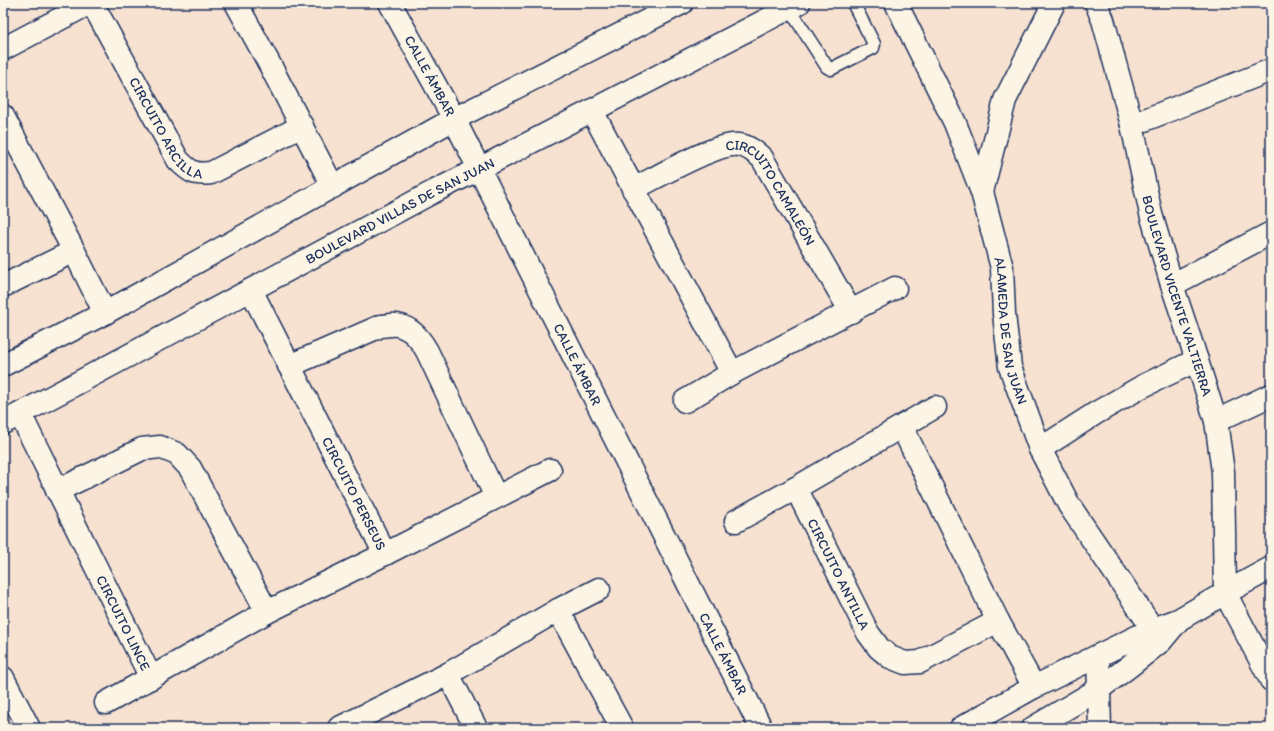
<svg xmlns="http://www.w3.org/2000/svg" width="1274" height="731" viewBox="0 0 1274 731" font-family="Itim,sans-serif">
  <rect width="100%" height="100%" fill="#f7e2d1"/>
  <filter id="ink" filterUnits="userSpaceOnUse"><feTurbulence type="fractalNoise" baseFrequency=".025" numOctaves="2"/><feDisplacementMap in="SourceGraphic" scale="8" xChannelSelector="R" yChannelSelector="G"/><feConvolveMatrix kernelMatrix="1 2 1 2 8 2 1 2 1" color-interpolation-filters="sRGB"/></filter>
  <g filter="url(#ink)">
    <g fill="none" stroke-linecap="round" stroke-linejoin="round">
      <defs>
        <path id="lane" d="M789,8l38,59 4,2 42,-21 1,-4 -21,-41"/>
        <g id="street">
          <path id="s1" d="M92,3l86,157c12,12 16,15 33,13l91,-47"/>
          <path d="M236,3l34,62 63,122"/>
          <path id="s2" d="M390,3l64,116 307,609"/>
          <path id="s3" d="M896,3l59,120 27,69 20,76 2,46 6,53 30,82 29,56 92,136"/>
          <path id="s4" d="M1096,3l7,17 29,105 19,89 21,71 20,60 24,76 7,51 2,121 46,87"/>
          <path d="M3,49l87,-46"/>
          <path d="M592,111l140,262"/>
          <path d="M3,116l71,135 31,62"/>
          <path d="M1132,125l139,-55"/>
          <path id="s5" d="M633,189c21,-10 85,-48 106,-44 9,1 16,7 23,13l89,154"/>
          <path d="M982,192l23,-92 49,-97"/>
          <path d="M1172,285l99,-52"/>
          <path d="M3,286l71,-35"/>
          <path id="s6" d="M251,290l134,264"/>
          <path d="M289,366l92,-40c5,0 11,-2 16,-1 15,3 23,14 30,26l69,146"/>
          <path d="M685,401l47,-28 163,-85"/>
          <path id="s7" d="M20,414l131,264"/>
          <path d="M1216,421l55,-26"/>
          <path d="M902,427l96,194 36,66"/>
          <path d="M1040,449l56,-36 47,-27 54,-26"/>
          <path id="s8" d="M796,488l72,145 11,15 11,9 15,6 15,-1 78,-41"/>
          <path d="M57,491l85,-42 18,-2 17,7 13,14 77,144"/>
          <path d="M736,521l60,-33 139,-81"/>
          <path d="M558,610l64,118"/>
          <path d="M1098,656l2,72"/>
          <path d="M448,674l28,54"/>
          <path d="M106,703l161,-91 118,-58 165,-84"/>
          <path d="M339,728l109,-54 110,-64 41,-21"/>
        </g>
        <g id="secondary">
          <path d="M3,365l102,-52 349,-194 228,-116"/>
          <path id="s9" d="M3,423l430,-231 46,-23 320,-166"/>
          <path d="M3,678l26,50"/>
          <path d="M961,728l73,-41 119,-58 25,-9 47,-27 46,-25"/>
          <path d="M1033,728l66,-39 32,-24 30,-24 16,-19"/>
        </g>
      </defs>
      <use href="#lane" stroke="#1b2f5e" stroke-width="15"/>
      <use href="#street" stroke="#1b2f5e" stroke-width="25"/>
      <use href="#secondary" stroke="#1b2f5e" stroke-width="25"/>
      <use href="#lane" stroke="#fcf5e5" stroke-width="12"/>
      <use href="#street" stroke="#fcf5e5" stroke-width="22"/>
      <use href="#secondary" stroke="#fcf5e5" stroke-width="22"/>
    </g>
  </g>
  <g text-anchor="middle" dominant-baseline="central" stroke-width="3.5" stroke-linejoin="round" paint-order="stroke">
    <g font-size="14" fill="#1b2f5e" stroke="#fcf5e5">
      <text stroke="none"><textPath href="#s2" startOffset="83">CALLE ÁMBAR</textPath></text>
      <text stroke="none"><textPath href="#s1" startOffset="147">CIRCUITO ARCILLA</textPath></text>
      <text stroke="none"><textPath href="#s5" startOffset="172">CIRCUITO CAMALEÓN</textPath></text>
      <text stroke="none"><textPath href="#s9" startOffset="450">BOULEVARD VILLAS DE SAN JUAN</textPath></text>
      <text stroke="none"><textPath href="#s4" startOffset="304">BOULEVARD VICENTE VALTIERRA</textPath></text>
      <text stroke="none"><textPath href="#s3" startOffset="350">ALAMEDA DE SAN JUAN</textPath></text>
      <text stroke="none"><textPath href="#s2" startOffset="407">CALLE ÁMBAR</textPath></text>
      <text stroke="none"><textPath href="#s6" startOffset="228">CIRCUITO PERSEUS</textPath></text>
      <text stroke="none"><textPath href="#s8" startOffset="96">CIRCUITO ANTILLA</textPath></text>
      <text stroke="none"><textPath href="#s7" startOffset="233">CIRCUITO LINCE</textPath></text>
      <text stroke="none"><textPath href="#s2" startOffset="731">CALLE ÁMBAR</textPath></text>
    </g>
  </g>
  <rect width="1274" height="731" fill="none" stroke="#fcf5e5" stroke-width="16"/>
  <rect x="8" y="8" width="1258" height="715" fill="none" stroke="#1b2f5e" stroke-width="1.5" filter="url(#ink)"/>
</svg>
